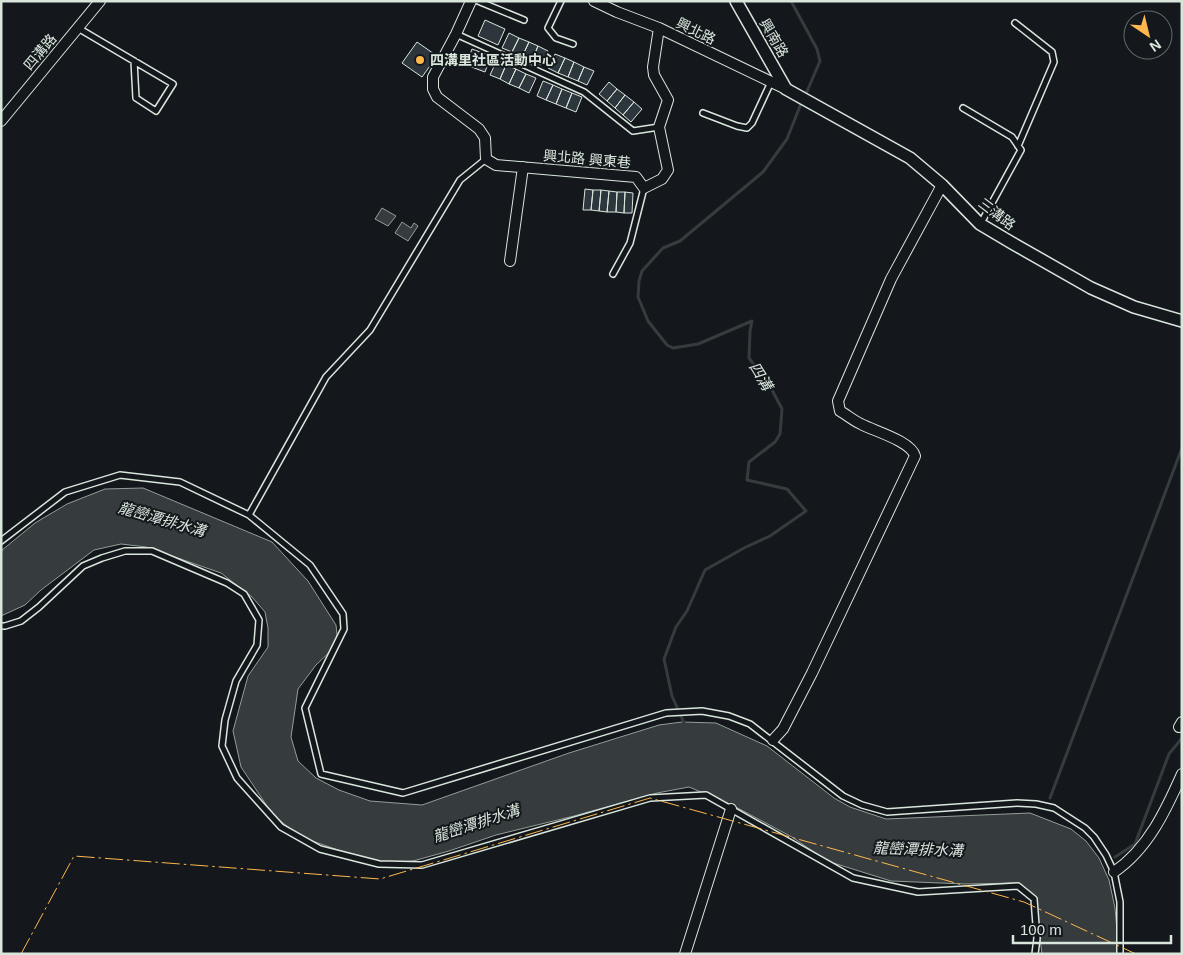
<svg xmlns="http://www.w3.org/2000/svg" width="1183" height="955" viewBox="0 0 1183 955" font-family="Helvetica,'Noto Sans TC',sans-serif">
  <rect width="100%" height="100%" fill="#14181c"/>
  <path fill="#363b3e" stroke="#939e99" d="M382,208l14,8 -8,10 -13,-7z
    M402,222l9,6 3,-5 4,3 -10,15 -13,-8z
    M143,488l129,54 36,39 28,44 2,19 -22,21 -18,24 -7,48 7,24 18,17 23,12 31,11 52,4 147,-52 90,-28 23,-3 34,1 51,23 67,52 16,9 36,12 144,-6 41,16 15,12 13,17 10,22 6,28 4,46h-77l-7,-56 -19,-15 -51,1 -74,-3 -64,-20 -35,-24 -60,-32 -43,-18 -32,6 -83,23 -78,19 -47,16 -36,10 -27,2 -45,-12 -40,-14 -23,-18 -11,-13 -26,-39 -8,-36 15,-55 20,-29v-19l-3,-16 -13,-15 -31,-24 -75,-26 -25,-3 -27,6 -53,40 -16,15 -24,11v-65l34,-28 32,-19 38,-15z"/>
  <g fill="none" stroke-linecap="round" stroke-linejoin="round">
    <path stroke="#363b3e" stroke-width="3" d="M791,1l26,48 3,12 -15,35
      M685,725l-13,-29 -8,-37 12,-32 11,-16 18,-41 39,-22 26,-12 36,-25 -19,-22 -40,-9 2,-18 26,-20 5,-8 2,-25 -11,-21 -22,-30 1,-27 2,-10 -54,23 -25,4 -6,-3 -19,-24 -10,-24 1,-16 3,-10 21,-23 17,-7 83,-69 24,-33 15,-38
      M1050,798l132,-350
      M1115,857l20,-13 34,-90 13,-16"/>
  </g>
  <path fill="#2c363c" stroke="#d8e6dc" d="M485,20l20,9 -7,16 -20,-9z
    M509,33l10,5 -7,14 -10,-4z
    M519,38l10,4 -7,15 -10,-5z
    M417,42l20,14 -15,21 -20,-14z
    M529,42l9,4 -6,15 -10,-4z
    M538,46l10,5 -7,14 -9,-4z
    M472,49l19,7 -6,16 -19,-7z
    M555,54l10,4 -7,15 -10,-5z
    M565,58l9,4 -6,15 -10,-4z
    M497,60l9,5 -6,14 -10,-4z
    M574,62l10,5 -6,14 -10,-4z
    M506,65l10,4 -7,15 -9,-5z
    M584,67l10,4 -7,14 -9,-4z
    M516,69l10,5 -7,14 -10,-4z
    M526,74l10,4 -7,15 -10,-5z
    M543,81l10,4 -7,15 -9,-4z
    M609,82l8,7 -10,12 -8,-7z
    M553,85l9,4 -6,15 -10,-4z
    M562,89l10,4 -6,15 -10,-4z
    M617,89l8,6 -10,13 -8,-7z
    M572,93l10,4 -6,15 -10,-4z
    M625,95l9,7 -11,13 -8,-7z
    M634,102l8,7 -11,13 -8,-7z
    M585,189l8,1 -2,20h-8z
    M593,190h8l-2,21 -8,-1z
    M601,190l8,1 -2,21 -8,-1z
    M609,191l8,1 -1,20h-9z
    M617,192h8l-1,21 -8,-1z
    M625,192l8,1 -1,20h-8z"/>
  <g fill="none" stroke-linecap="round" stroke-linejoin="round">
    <defs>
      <path id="service" d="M478,1l46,19
        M561,1l-13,27 8,10 17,6
        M1015,23l37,29 2,10 -36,84
        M78,28l95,56 -17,27 -20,-13 -2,-37
        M456,34l128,58 49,39 26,-4
        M963,108l49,29 9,13 -40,73
        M703,113l34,13 10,2 5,-5 19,-41
        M613,274l17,-31 14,-55
        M249,515l77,-138 44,-47 90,-150 26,-21
        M1,541l64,-49 55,-17 60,7 69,33 61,50 33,49 1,15 -39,79 16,66 82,19 263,-80 36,-2 27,5 21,8 93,72 19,9 25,7 130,-9 19,1 18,4 31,20 9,9 12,18 8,17 6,30v52
        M1,626h4l16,-5 18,-14 44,-41 19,-8 23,-7h27l75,32 17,11 15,26 -2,25 -21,36 -11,39 -3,26 15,32 44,49 39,22 59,15 43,1 228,-67 56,-3 147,83 65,14 100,-6 16,13 3,39 -2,16"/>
      <path id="minor" d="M471,1l-15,33 -23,43v12l4,8 42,32 6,9 1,21 10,6 140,12 8,11 18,-9 6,-9 -9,-43 9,-27 -14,-25 -1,-8 6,-39
        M594,1l23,11 42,16 127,61
        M1,121l99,-120
        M510,261l13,-94
        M1179,727l3,-5
        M773,740l10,-11 29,-56 103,-217c-4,-15 -41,-25 -54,-32 -7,-3 -14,-9 -21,-13l-2,-10 53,-122 51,-94
        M1114,872c34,-23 52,-62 68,-98
        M685,954l46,-145"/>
      <path id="tertiary" d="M736,1l50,88 124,69 32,27 38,39 32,19 79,45 43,19 48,14"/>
    </defs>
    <use href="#service" stroke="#d8e6dc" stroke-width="8"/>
    <use href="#minor" stroke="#d8e6dc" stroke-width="12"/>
    <use href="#tertiary" stroke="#d8e6dc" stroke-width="14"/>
    <use href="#service" stroke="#14181c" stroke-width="5"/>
    <use href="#minor" stroke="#14181c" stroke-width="10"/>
    <use href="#tertiary" stroke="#14181c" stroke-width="11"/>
    <path stroke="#ffb74d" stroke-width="1" stroke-dasharray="18 4 2.5 4" stroke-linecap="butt" d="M21,954l53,-98 306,23 270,-81 374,104 112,52"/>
  </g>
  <circle fill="#ffb74d" stroke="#14181c" stroke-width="2" cx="420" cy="60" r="5"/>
  <g text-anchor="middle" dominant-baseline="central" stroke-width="4" stroke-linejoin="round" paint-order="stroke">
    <g font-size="14" fill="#d8e6dc" stroke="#14181c">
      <text transform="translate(696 31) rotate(26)">興北路</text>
      <text transform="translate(774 38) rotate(60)">興南路</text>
      <text transform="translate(40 52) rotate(-50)">四溝路</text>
      <text transform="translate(587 159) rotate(5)">興北路 興東巷</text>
      <text transform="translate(997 214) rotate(37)">三溝路</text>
    </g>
    <g font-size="14" font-weight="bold" fill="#d8e6dc" stroke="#14181c" text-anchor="start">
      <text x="430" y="60">四溝里社區活動中心</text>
    </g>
    <g font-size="15" font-style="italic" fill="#d8e6dc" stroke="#14181c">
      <text transform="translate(761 376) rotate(58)">四溝</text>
      <text transform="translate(162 519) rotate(16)">龍巒潭排水溝</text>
      <text transform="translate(476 823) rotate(-18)">龍巒潭排水溝</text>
      <text transform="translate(918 849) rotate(2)">龍巒潭排水溝</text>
    </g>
  </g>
  <rect width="1183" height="955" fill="none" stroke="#d8e6dc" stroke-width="5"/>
  <g transform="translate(1148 35) rotate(145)"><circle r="24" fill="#14181c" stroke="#626a69"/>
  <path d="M0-4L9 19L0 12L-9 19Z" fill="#ffb74d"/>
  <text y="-8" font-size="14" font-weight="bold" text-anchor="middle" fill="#d8e6dc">N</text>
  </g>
  <path d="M1013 935v8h158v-8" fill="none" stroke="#d8e6dc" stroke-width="2.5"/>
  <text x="1020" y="935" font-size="15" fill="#d8e6dc" stroke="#14181c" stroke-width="4" paint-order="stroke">100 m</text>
</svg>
